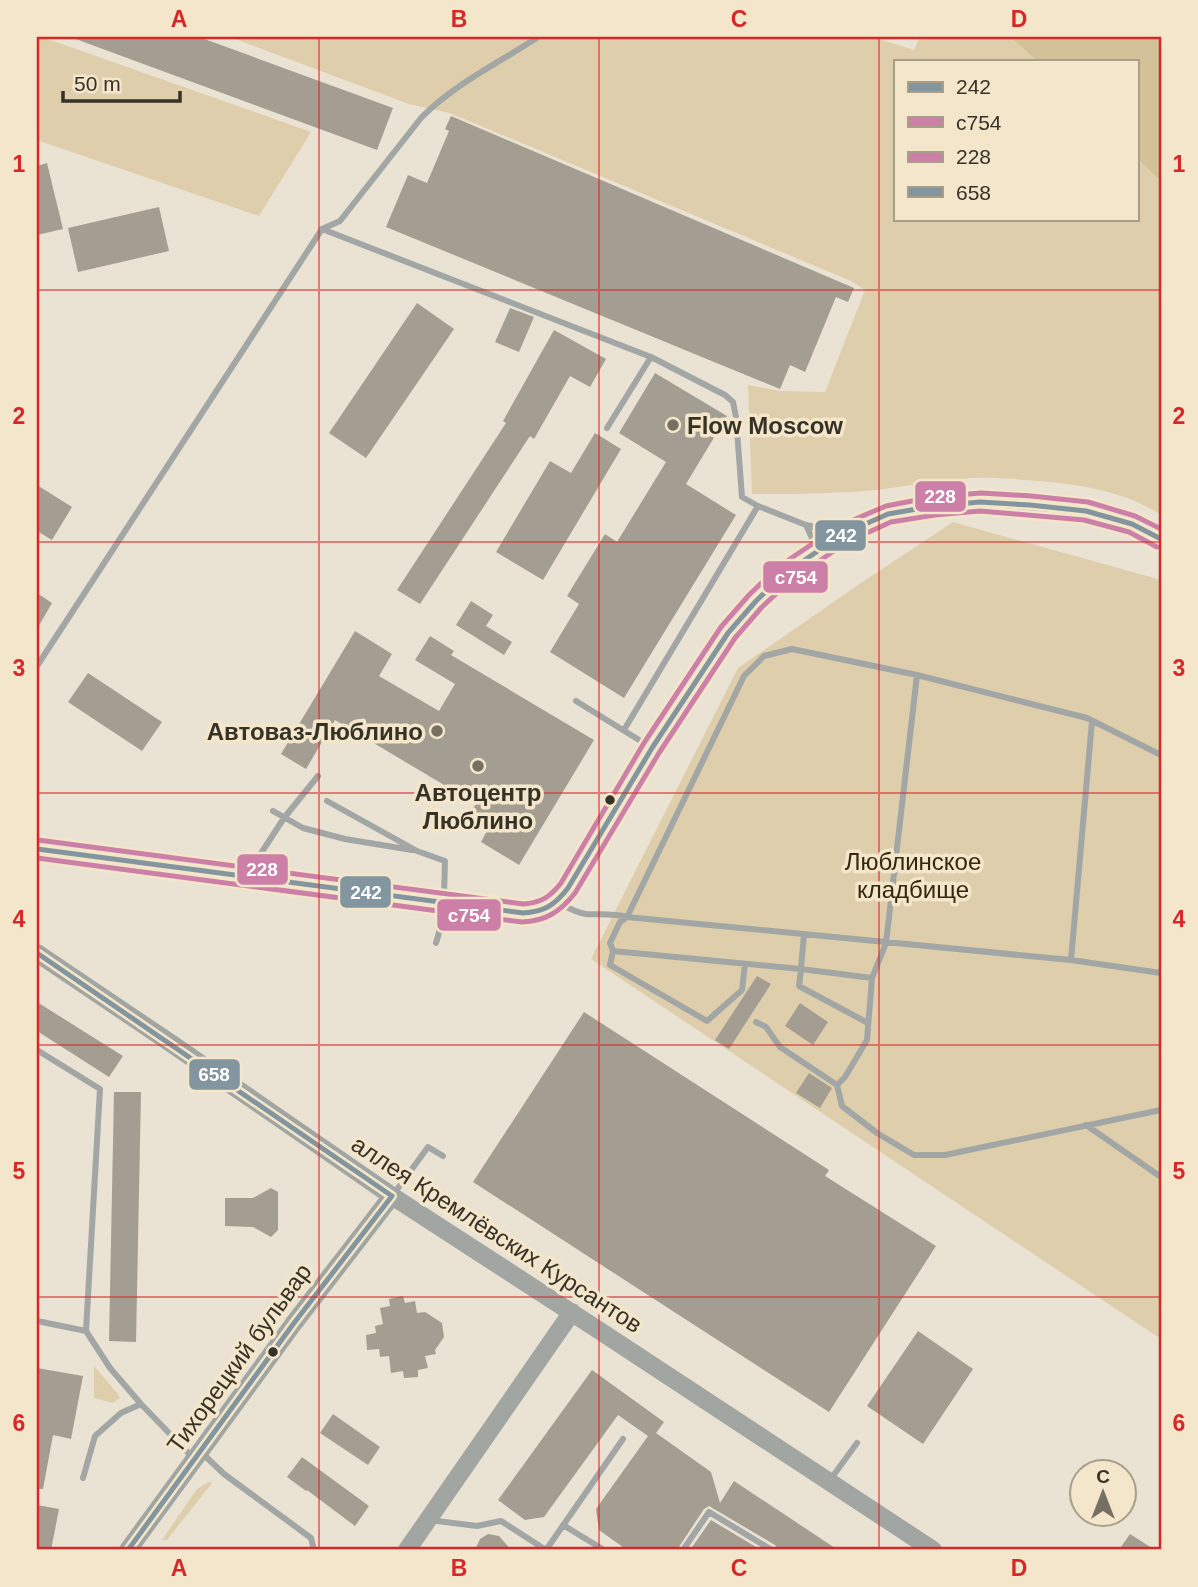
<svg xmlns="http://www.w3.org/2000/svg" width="1198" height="1587" viewBox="0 0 1198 1587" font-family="Helvetica,sans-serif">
  <rect width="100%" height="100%" fill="#eae2d3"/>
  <path fill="#dfceab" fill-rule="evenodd" d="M37,37h5l269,95 -52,84 -222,-76z
    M230,37h642l42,13 6,-13h241v478c-36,-24 -79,-30 -122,-34 -26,-2 -53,-5 -80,-2 -28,2 -56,8 -84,11 -41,4 -82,4 -123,4l-4,-109 32,6 45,1 40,-102 -14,-9 -401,-168 -41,-9zM895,61h242v158h-242z
    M953,522l208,58v759l-570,-380 147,-291 120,-83z
    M94,1366l24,28 2,4 -7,5 -19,-5z
    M209,1482l3,1 -45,57h-5l35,-51z"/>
  <path fill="#d3c19a" d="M1011,37h150v144l-24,-23v-97h-100z"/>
  <path fill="#a49e92" d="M73,37h126l194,71 -16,42 -304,-112z
    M451,116l403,172 -6,14 -12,-5 -31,75 -15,-7 -10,24 -394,-162 22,-52 19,8 22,-52 -4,-2z
    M47,163l16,66 -26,6v-69z
    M159,207l10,44 -91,21 -10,-44z
    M417,303l37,26 -88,129 -37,-25z
    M510,308l24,9 -15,35 -24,-10z
    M554,330l52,29 -16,28 -20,-11 -36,63 -4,-3 -110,168 -23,-14 109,-167 -3,-2z
    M655,373l72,43 -41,68 50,31 -112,183 -74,-46 29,-48 -12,-8 38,-62 12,8 49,-80 -47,-29z
    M595,433l26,16 -78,131 -47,-28 54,-91 21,12z
    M37,485l35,22 -20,33 -15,-9z
    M37,593l15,10 -15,26z
    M471,601l22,14 -7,11 26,16 -8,13 -48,-30z
    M355,631l37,23 -13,22 60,35 16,-27 -40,-24 15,-24 24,15 -3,4 143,85 -75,125 -38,-23 11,-20 -20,-12 4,-6 -141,-84 -29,49 -25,-15z
    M88,673l74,49 -20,29 -74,-49z
    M757,976l14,8 -42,65 -14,-9z
    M37,1002l86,54 -14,21 -72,-46z
    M800,1003l28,19 -15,23 -28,-19z
    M584,1012l245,158 -4,6 111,70 -107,166 -356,-230z
    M809,1073l23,15 -12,20 -24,-15z
    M114,1092h27l-5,250 -27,-1z
    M271,1188l7,4v38l-7,7 -18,-10 -28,-1v-28h28z
    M403,1296l2,7 10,-2 2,12 8,-1 17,11 2,14 -9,13 1,4 -11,2 3,12 -10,2v7l-14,1 -1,-7 -12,2 -2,-17 -9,1 -1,-8 -12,1 -1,-15 10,-2 -1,-7 8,-2 -3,-16 10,-2 -1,-7z
    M918,1331l55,38 -50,75 -56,-38z
    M37,1368l46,8 -12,63 -18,-4 -10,54h-6z
    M592,1370l72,52 -8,11 55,39 9,31 14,-22 104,69h-60l-3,-5 -66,-39 -5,3 -27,41h-50l-28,-20 -3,-21 52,-73 -30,-21 -74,102 -19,3 -27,-20z
    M333,1414l47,33 -12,18 -48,-32z
    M302,1457l67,49 -14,20 -48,-36 -1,1 -19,-14z
    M37,1505l22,4 -8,41h-14z
    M711,1520l50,30h-71z
    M488,1534l11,2 12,14h-36l5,-11z
    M1130,1534l25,16h-36z"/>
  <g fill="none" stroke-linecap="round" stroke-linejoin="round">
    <path stroke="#a2a7a6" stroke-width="6" d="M322,229l329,128 -44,71
      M651,357l74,38 8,7 3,15 6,80 16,9
      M806,525l11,24
      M37,666l285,-437 18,-8 81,-103c33,-34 78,-55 117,-81
      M917,675l-31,268 -14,35 -5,62 -22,37 -8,8 5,21 35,27 37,22h31l216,-45
      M576,701l76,47
      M624,730l134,-224 48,19 32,7
      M327,801l90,50 28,10c-1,28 0,55 -9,82
      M273,811l30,17 42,11 67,11
      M254,876v-12l30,-46 34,-42
      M559,903c9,5 17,10 27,11 14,1 27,-1 41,3l444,43 90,13
      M804,934l-3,35 71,9
      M613,951l188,18 -2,17 69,37
      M1071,960l21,-239
      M745,964l-3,26 -35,31 -97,-56 3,-14 -3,-8 10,-21 7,-5 117,-241 20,-20 28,-7 125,26 170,43 74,37
      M756,1022l10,5 14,20 57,38
      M37,1050l63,39 -14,242 24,37 31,36 53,55
      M1086,1125l75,52
      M393,1195l35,-48 15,9
      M37,1321l49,10
      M202,1453l22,21 87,64 3,12
      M83,1478l12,-42 26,-23 20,-9
      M830,1480l27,-37
      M429,1520l48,6 24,-5 45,29 77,-111
      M563,1525l41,25
      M683,1550l26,-38 63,38"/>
    <path stroke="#a1a6a3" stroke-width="18" d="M37,849l486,64c24,-1 31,-6 45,-25l84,-140 76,-115 28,-32 28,-27 59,-40 45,-20 46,-8 46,-4 50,3 56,6 46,13 29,15
      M37,953l135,91 220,152 208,135 333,219
      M128,1550l166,-227 98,-127
      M407,1550l165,-238"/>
    <defs>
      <path id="bus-1" d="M37,849l486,64c21,-1 32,-8 45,-25l84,-140 76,-115 28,-32 28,-27 59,-40 45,-20 46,-8 46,-4 50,3 56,6 46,13 29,15"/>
      <path id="bus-2" d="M37,858l485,64c24,-1 38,-10 53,-29l84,-140 76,-115 27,-31 28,-26 57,-39 44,-20 44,-7 45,-4 104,9 45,12 28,15"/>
      <path id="bus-3" d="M38,840l485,64c18,-1 27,-7 38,-21l83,-140 77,-116 28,-32 29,-28 61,-41 47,-20 47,-9 48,-4 50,3 57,6 47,14 26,13"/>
      <path id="bus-4" d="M37,953l355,243
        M128,1550l166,-227 98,-127"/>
    </defs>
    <use href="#bus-1" stroke="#f3e6ca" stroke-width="10"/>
    <use href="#bus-2" stroke="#f3e6ca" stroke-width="10"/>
    <use href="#bus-3" stroke="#f3e6ca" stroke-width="10"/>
    <use href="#bus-4" stroke="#f3e6ca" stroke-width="10"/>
    <use href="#bus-1" stroke="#83959e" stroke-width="5"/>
    <use href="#bus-2" stroke="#cd80a7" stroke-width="5"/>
    <use href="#bus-3" stroke="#cd80a7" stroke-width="5"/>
    <use href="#bus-4" stroke="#83959e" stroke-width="5"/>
  </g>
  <path fill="none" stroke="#d62828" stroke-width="2" stroke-opacity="0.55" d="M319,37v1513M599,37v1513M879,37v1513M37,290h1124M37,542h1124M37,793h1124M37,1045h1124M37,1297h1124"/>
  <g fill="#767063" stroke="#f3e6ca" stroke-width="2.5">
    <circle cx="673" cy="425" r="7"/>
    <circle cx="437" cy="731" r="7"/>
    <circle cx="478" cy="766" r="7"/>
  </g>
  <g fill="#373227" stroke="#f3e6ca" stroke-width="2.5">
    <circle cx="610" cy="800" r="6"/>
    <circle cx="273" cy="1352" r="6"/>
  </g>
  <g text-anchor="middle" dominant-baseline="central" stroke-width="7" stroke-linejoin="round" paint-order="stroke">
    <g font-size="24" font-weight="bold" fill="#373227" stroke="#f3e6ca" text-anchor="start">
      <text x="687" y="425">Flow Moscow</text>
      <text x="423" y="731" text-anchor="end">Автоваз-Люблино</text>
      <text x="478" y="792" text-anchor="middle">Автоцентр<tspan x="478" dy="28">Люблино</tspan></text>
    </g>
    <g font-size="24" fill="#34280d" stroke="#f3e6ca">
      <text x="913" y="861">Люблинское<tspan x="913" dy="28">кладбище</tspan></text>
    </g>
    <g font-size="24" fill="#373227" stroke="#f3e6ca">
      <text transform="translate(497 1234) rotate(33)">аллея Кремлёвских Курсантов</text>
      <text transform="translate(239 1358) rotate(-54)">Тихорецкий бульвар</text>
    </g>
  </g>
  <g stroke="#f3e6ca" stroke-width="2.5">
    <rect x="914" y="480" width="53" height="33" rx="7" fill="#cd80a7"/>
    <rect x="814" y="519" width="53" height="33" rx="7" fill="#83959e"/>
    <rect x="762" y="560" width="67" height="34" rx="7" fill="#cd80a7"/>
    <rect x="236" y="853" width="53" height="33" rx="7" fill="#cd80a7"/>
    <rect x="339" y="875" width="53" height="34" rx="7" fill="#83959e"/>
    <rect x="436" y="898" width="66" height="34" rx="7" fill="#cd80a7"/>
    <rect x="188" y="1058" width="53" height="33" rx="7" fill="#83959e"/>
  </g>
  <g font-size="19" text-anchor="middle" font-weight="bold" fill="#fff">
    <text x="940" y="503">228</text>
    <text x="841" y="542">242</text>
    <text x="796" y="584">с754</text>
    <text x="262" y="876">228</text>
    <text x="366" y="899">242</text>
    <text x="469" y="922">с754</text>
    <text x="214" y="1081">658</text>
  </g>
  <rect width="1198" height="1587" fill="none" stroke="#f3e6ca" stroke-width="77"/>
  <rect x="894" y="60" width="245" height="161" fill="#f3e6ca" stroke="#a89e89" stroke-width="2"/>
  <rect x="908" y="82" width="35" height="10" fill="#83959e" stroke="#a89e89" stroke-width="2"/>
  <text x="956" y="94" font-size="21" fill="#373227">242</text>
  <rect x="908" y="117" width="35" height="10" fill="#cd80a7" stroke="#a89e89" stroke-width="2"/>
  <text x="956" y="130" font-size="21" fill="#373227">с754</text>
  <rect x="908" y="152" width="35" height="10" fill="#cd80a7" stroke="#a89e89" stroke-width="2"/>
  <text x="956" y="164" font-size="21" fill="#373227">228</text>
  <rect x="908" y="187" width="35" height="10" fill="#83959e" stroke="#a89e89" stroke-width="2"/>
  <text x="956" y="200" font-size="21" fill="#373227">658</text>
  <g transform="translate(1103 1493)"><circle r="33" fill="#f3e6ca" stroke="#a89e89" stroke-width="2"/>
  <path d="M0-5L12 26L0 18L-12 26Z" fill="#767063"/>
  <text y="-10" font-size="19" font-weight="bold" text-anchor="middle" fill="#373227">С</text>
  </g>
  <path d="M63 91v10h117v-10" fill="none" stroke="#373227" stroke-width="3.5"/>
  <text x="74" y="91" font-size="21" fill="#373227" stroke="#f3e6ca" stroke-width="5" paint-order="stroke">50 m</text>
  <rect x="38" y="38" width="1122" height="1510" fill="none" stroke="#d62828" stroke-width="2.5"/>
  <g font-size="23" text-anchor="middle" font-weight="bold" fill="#d62828">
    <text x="179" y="27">A</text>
    <text x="459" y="27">B</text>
    <text x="739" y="27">C</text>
    <text x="1019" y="27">D</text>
    <text x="19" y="172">1</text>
    <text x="1179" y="172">1</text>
    <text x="19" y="424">2</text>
    <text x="1179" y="424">2</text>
    <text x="19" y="676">3</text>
    <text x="1179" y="676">3</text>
    <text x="19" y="927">4</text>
    <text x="1179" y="927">4</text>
    <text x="19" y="1179">5</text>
    <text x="1179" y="1179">5</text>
    <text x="19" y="1431">6</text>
    <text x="1179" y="1431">6</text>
    <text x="179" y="1576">A</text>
    <text x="459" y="1576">B</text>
    <text x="739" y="1576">C</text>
    <text x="1019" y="1576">D</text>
  </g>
</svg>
